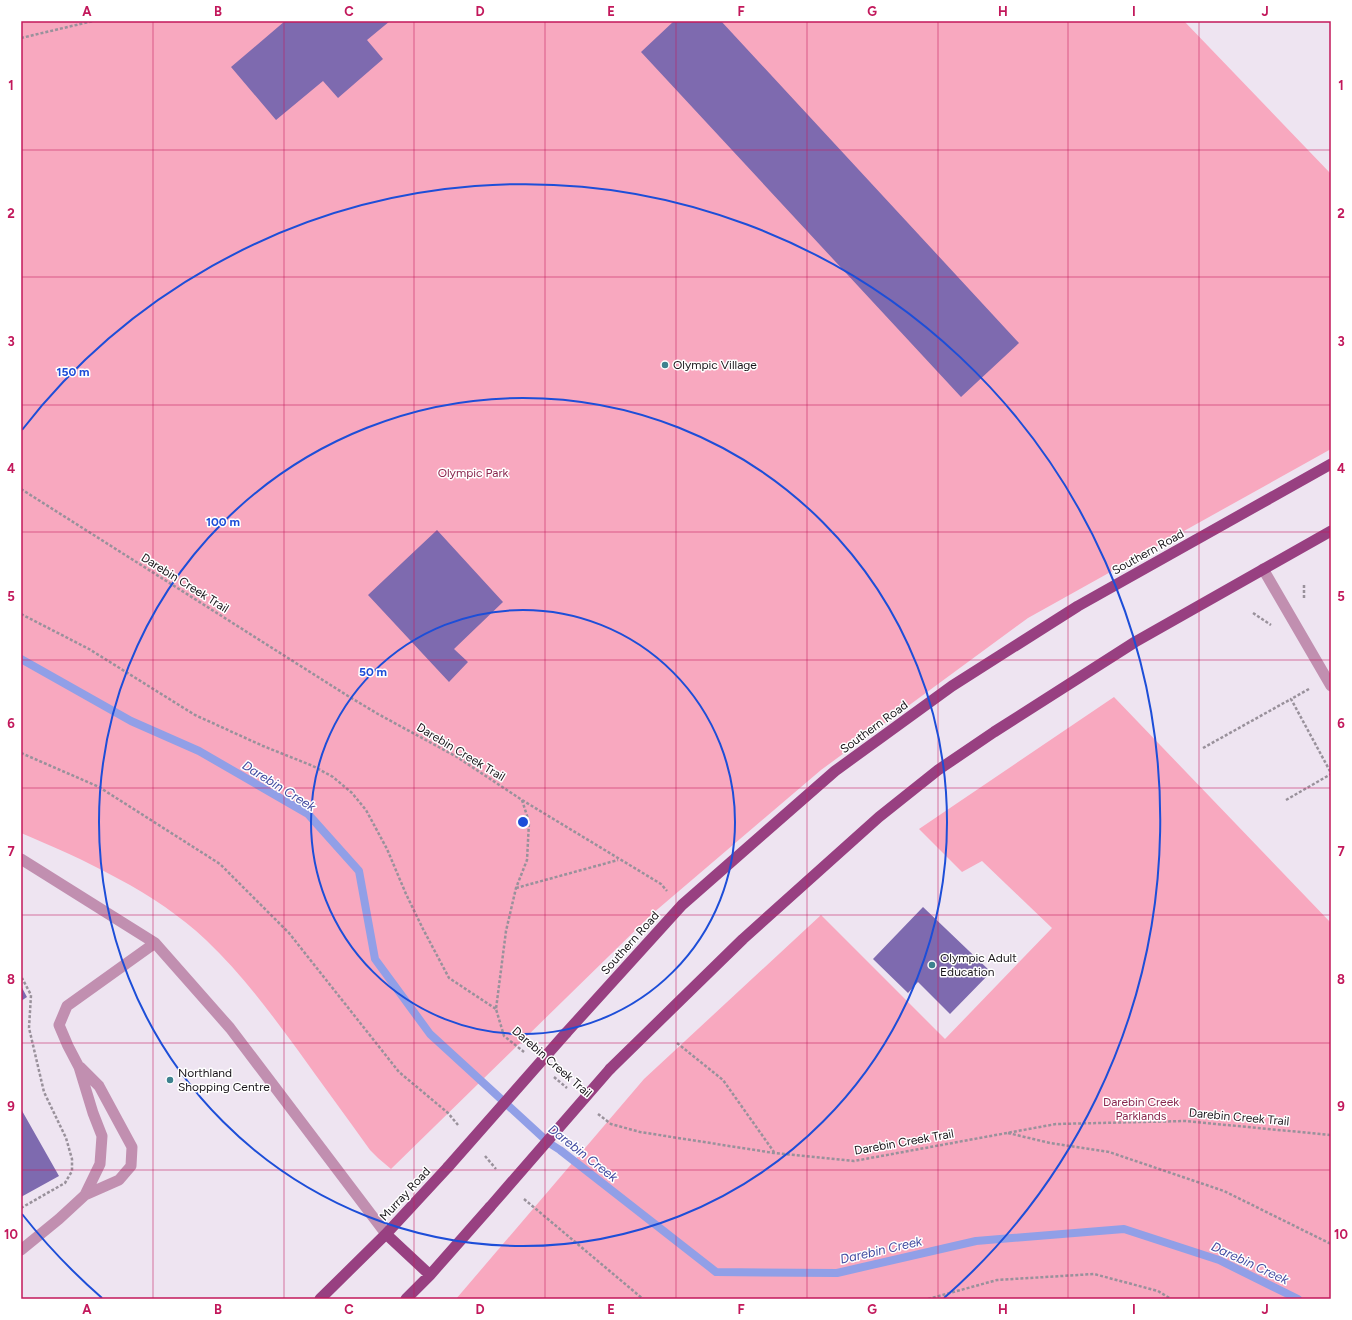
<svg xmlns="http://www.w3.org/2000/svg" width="1352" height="1320" viewBox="0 0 1352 1320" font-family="Figtree,sans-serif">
  <rect width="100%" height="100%" fill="#eee4f1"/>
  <path fill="#f8a8bf" d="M21,21h1163l147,153v275l-303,169 -207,152 -169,144 -261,255 -13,-11 -8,-8c-24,-34 -49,-67 -73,-101 -28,-38 -56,-76 -91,-109 -49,-47 -123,-81 -185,-107z
    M1114,697l217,226v376h-875l188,-220 177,-164 124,124 107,-111 -70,-67 -20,11 -43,-43z"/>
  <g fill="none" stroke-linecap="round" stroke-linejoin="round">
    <path stroke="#919fe7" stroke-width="8" d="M21,659l110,62 68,30 109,63 51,57 16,88 55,75 119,109 11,7 156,122 121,1 139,-32 148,-12 95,31 79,39"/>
  </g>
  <path fill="#7e6aaf" d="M285,21h105l-23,19 16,19 -45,39 -15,-17 -47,39 -45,-53z
    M674,21h47l298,322 -58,54 -320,-345z
    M437,530l66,72 -49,47 14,13 -19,20 -81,-87z
    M923,907l68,65 -41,42 -32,-32 -10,11 -35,-34z
    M21,986l6,11 -6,4z
    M21,1109l38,67 -38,21z"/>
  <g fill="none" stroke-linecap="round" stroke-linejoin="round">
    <path stroke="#99919b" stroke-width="2.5" stroke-dasharray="3 2" stroke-linecap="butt" d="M21,38l72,-17
      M21,489l327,207 30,18 79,43 65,43 139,84 6,7
      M1304,598v-14
      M1253,613l18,12
      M21,614l68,35 106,66 68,31 50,20 20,11 19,16 14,17 21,39 19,45 17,35 26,49 47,31
      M1309,689l-18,10 40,74
      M1203,748l88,-49
      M21,753l78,34 121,77 69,69 110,139 49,41 10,12
      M522,800l7,22 -2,38 -11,28 -10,43 -10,78 8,27 20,16
      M1286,800l45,-26
      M516,888l102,-28
      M677,1043l46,37 51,72
      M554,1077l13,11
      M598,1114l13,10 29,8 134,21 80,8 202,-37 129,-3 146,14
      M1008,1133l42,10 59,9 115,39 107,53
      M485,1156l11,13
      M524,1199l119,100
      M21,1208l44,-25 7,-12v-12l-6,-21 -22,-46 -15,-64 2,-33 -9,-17
      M928,1299l69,-19 97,-6 64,17 13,8"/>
    <path stroke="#c18fb0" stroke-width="11" d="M21,859l134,84 75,85 156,206
      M85,1195l15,-31 2,-28 -9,-23 -14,-46 -11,-21 -9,-21 8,-19 88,-63
      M21,1250l38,-31 26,-24 34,-15 12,-14 1,-19 -33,-61 -19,-19"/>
    <path stroke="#c18fb0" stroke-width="11" d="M1263,569l68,117"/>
    <path stroke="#984081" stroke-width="11" d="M566,1033l116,-128 153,-134 117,-85 126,-80 253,-142
      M610,1069l133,-130 136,-122 59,-47 56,-38 141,-90 196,-111
      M386,1234l44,41
      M320,1299l66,-65 62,-67
      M406,1299l24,-24 60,-68"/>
    <path stroke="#984081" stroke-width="11" d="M448,1167l118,-134
      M490,1207l120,-138"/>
  </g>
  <path fill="none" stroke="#c2185b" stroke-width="1" stroke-opacity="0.55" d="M153,21v1278M284,21v1278M414,21v1278M545,21v1278M676,21v1278M807,21v1278M938,21v1278M1068,21v1278M1199,21v1278M21,150h1310M21,277h1310M21,405h1310M21,532h1310M21,660h1310M21,788h1310M21,915h1310M21,1043h1310M21,1170h1310"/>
  <g fill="none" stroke="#1d4ed8" stroke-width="2">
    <circle cx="523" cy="822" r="212"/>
    <circle cx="523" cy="822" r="424"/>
    <path d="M102 1298A636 636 0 0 1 22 1214M22 430A636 636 0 1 1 944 1298"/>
  </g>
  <g fill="#3d828f" stroke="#fff" stroke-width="1.5">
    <circle cx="665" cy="365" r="4"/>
    <circle cx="932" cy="965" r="4"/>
    <circle cx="170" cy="1080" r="4"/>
  </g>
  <g text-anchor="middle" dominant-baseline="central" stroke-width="3" stroke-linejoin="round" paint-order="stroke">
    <g font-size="12" fill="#19151a" stroke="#fff" text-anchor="start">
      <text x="673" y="365">Olympic Village</text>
      <text x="940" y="958">Olympic Adult<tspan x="940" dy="14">Education</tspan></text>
      <text x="178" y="1073">Northland<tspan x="178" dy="14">Shopping Centre</tspan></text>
    </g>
    <g font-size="12" fill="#89274e" stroke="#fff">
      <text x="473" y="473">Olympic Park</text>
      <text x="1141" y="1102">Darebin Creek<tspan x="1141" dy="14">Parklands</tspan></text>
    </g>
    <g font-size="12" fill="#19151a" stroke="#fff">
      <text transform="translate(1148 552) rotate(-29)">Southern Road</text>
      <text transform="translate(185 583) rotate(32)">Darebin Creek Trail</text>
      <text transform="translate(874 727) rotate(-36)">Southern Road</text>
      <text transform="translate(461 752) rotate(31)">Darebin Creek Trail</text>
      <text transform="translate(630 943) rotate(-48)">Southern Road</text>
      <text transform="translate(552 1062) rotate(41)">Darebin Creek Trail</text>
      <text transform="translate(1239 1117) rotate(5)">Darebin Creek Trail</text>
      <text transform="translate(904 1142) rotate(-10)">Darebin Creek Trail</text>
      <text transform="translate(405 1194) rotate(-47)">Murray Road</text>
    </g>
    <g font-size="13" font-style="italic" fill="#434ca1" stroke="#fff">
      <text transform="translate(279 786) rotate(32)">Darebin Creek</text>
      <text transform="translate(583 1153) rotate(38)">Darebin Creek</text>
      <text transform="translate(881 1250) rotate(-13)">Darebin Creek</text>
      <text transform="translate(1250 1263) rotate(25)">Darebin Creek</text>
    </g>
  </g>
  <circle cx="523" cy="822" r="6" fill="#1d4ed8" stroke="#fff" stroke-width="2"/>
  <g font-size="12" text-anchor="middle" font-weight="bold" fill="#1d4ed8" stroke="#fff" stroke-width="3" stroke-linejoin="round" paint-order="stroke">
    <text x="73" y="376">150 m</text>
    <text x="223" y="526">100 m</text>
    <text x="373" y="676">50 m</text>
  </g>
  <rect width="1352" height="1320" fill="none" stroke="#ffffff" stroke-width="44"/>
  <rect x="22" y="22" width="1308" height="1276" fill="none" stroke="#c2185b" stroke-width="1.5"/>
  <g font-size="13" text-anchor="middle" font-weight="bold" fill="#c2185b">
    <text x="87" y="16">A</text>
    <text x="218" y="16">B</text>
    <text x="349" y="16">C</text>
    <text x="480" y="16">D</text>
    <text x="611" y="16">E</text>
    <text x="741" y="16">F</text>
    <text x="872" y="16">G</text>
    <text x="1003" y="16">H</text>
    <text x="1134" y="16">I</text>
    <text x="1265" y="16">J</text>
    <text x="11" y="90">1</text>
    <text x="1341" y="90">1</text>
    <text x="11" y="218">2</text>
    <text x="1341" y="218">2</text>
    <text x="11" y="346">3</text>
    <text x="1341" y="346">3</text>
    <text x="11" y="473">4</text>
    <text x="1341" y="473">4</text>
    <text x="11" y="601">5</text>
    <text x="1341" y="601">5</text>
    <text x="11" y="728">6</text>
    <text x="1341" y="728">6</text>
    <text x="11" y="856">7</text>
    <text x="1341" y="856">7</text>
    <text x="11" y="984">8</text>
    <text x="1341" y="984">8</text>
    <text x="11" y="1111">9</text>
    <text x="1341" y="1111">9</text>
    <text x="11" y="1239">10</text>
    <text x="1341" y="1239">10</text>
    <text x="87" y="1314">A</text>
    <text x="218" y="1314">B</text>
    <text x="349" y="1314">C</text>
    <text x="480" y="1314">D</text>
    <text x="611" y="1314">E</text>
    <text x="741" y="1314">F</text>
    <text x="872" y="1314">G</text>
    <text x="1003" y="1314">H</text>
    <text x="1134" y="1314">I</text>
    <text x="1265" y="1314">J</text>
  </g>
</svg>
